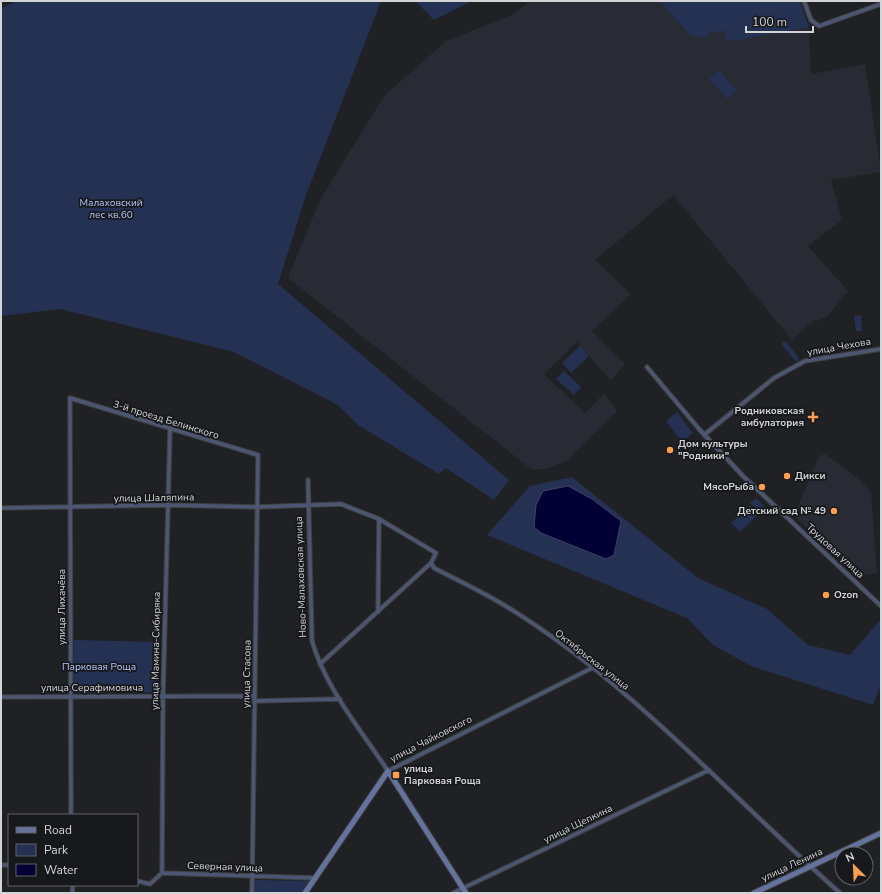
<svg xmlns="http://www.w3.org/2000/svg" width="882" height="894" viewBox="0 0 882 894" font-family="'Nunito Sans',sans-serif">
  <rect width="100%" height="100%" fill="#202124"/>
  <path fill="#282b33" d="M530,1h129l32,35 17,2 -1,-5 18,-2 9,10 75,-14 2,47 54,-10 16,108 -50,8 11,40 -34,26 40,45 -19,24 -11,6 -4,-1 -22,20 -119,-145 -78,65 36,34 -39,37 33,33 -14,17 -34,-39 -33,32 41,39 19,-20 13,18 -51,50 -19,8h-16l-243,-191 32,-78 64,-104 62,-55 68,-27z
    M825,454l31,23 15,15 6,81 -18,2 -65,-59 25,-60z"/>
  <path fill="#253153" d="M17,1h364l-75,194 -28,89 231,196 -15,20 -48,-32 -7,6 -81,-49 -20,-20 -104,-53 -174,-43 -59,7v-308z
    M415,1h57l-38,19z
    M659,1h141l9,26 -75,14 -9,-1v-9l-18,2 1,5 -17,-2z
    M719,70l18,21 -10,8 -18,-20z
    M861,315l1,16h-6l-2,-15z
    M783,342h3l13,16 -1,3h-3l-13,-16z
    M580,346l9,10 -18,17 -9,-10z
    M564,371l17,16 -7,8 -18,-16z
    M677,412l16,21 -11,9 -16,-21z
    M572,477l126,101 69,31 41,36 42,10 31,-36v66l-8,20 -122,-39 -38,-21 -26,-27 -200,-83 43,-49z
    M756,498l10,10 -5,5 -11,-10z
    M750,505l9,9 -19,18 -9,-9z
    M74,640l85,2 -2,50 -84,1z
    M255,880l56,1 -9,12h-47z"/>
  <path fill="#020034" stroke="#414065" d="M568,486l24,13 29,22 -7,34 -8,4 -65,-26 -7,-6 2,-22 7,-14z"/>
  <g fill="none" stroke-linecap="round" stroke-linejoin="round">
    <defs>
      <path id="street" d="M804,1l7,19 8,6 62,-22
        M647,367l52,62 44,47 138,130
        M704,435l70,-57 31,-17 76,-12
        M308,480l4,161c14,48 49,89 76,130l204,-103
        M1,508l167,-3 89,2 84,-3 38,15 57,34 -5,10 3,5c25,13 51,25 75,40 124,77 222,189 331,285
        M378,612l1,-93
        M320,664l111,-101
        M1,697l253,-1
        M254,701l86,-2
        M71,815l-1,-417 188,57 -6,438
        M1,865h8
        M162,873l1,-177 7,-266
        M137,881l13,3 12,-11 154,5
        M72,893l1,-8
        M453,893l256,-123"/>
      <path id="secondary" d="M305,893l83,-122 78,122
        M754,893l127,-60"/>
    </defs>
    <use href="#street" stroke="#3d3e40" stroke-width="5.5"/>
    <use href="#secondary" stroke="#3d3e40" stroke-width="7"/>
    <use href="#street" stroke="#4c5670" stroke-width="3.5"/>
    <use href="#secondary" stroke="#63739d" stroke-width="5"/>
  </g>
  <g fill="#fb9e50" stroke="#16181b" stroke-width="1.5">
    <path d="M811 411h4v4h4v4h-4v4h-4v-4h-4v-4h4z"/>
    <circle cx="670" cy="450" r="4"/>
    <circle cx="787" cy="476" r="4"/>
    <circle cx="762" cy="487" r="4"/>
    <circle cx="834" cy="511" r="4"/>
    <circle cx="826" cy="595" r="4"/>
    <rect x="392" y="771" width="8" height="8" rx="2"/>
  </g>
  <g text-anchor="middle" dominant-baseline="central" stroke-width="3.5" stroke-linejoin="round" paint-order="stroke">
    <g font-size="10" fill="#b4c9fe" stroke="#16181b">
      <text x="111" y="203">Малаховский<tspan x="111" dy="12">лес кв.60</tspan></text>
      <text x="99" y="667">Парковая Роща</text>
    </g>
    <g font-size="10" fill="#d3d4d6" stroke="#16181b">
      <text transform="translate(839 347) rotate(-10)">улица Чехова</text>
      <text transform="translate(166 420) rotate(17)">3-й проезд Белинского</text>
      <text transform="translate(154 498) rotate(-1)">улица Шаляпина</text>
      <text transform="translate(835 551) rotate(43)">Трудовая улица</text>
      <text transform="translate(301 577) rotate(-92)">Ново-Малаховская улица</text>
      <text transform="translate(62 607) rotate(-90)">улица Лихачёва</text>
      <text transform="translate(156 651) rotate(-89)">улица Мамина-Сибиряка</text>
      <text transform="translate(592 660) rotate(38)">Октябрьская улица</text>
      <text transform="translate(247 674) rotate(-89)">улица Стасова</text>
      <text x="92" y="688">улица Серафимовича</text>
      <text transform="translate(431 739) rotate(-27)">улица Чайковского</text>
      <text transform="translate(578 824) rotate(-26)">улица Щепкина</text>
      <text transform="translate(792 865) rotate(-25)">улица Ленина</text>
      <text transform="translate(225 867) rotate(2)">Северная улица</text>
    </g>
    <g font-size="10" font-weight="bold" fill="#d3d4d6" stroke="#16181b" text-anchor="start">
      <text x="804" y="411" text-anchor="end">Родниковская<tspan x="804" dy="12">амбулатория</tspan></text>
      <text x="678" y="444">Дом культуры<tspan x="678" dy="12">"Родники"</tspan></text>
      <text x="795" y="476">Дикси</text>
      <text x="754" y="487" text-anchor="end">МясоРыба</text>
      <text x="826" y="511" text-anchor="end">Детский сад № 49</text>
      <text x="834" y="595">Ozon</text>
      <text x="404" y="769">улица<tspan x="404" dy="12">Парковая Роща</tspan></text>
    </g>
  </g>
  <rect width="882" height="894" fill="none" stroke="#d3d4d6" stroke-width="4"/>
  <rect x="8" y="814" width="130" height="72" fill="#16181b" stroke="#626366"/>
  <rect x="16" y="827" width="20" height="6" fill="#63739d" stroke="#626366"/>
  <text x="44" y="834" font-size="12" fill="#d3d4d6">Road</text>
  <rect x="16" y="844" width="20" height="12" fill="#253153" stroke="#626366"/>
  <text x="44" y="854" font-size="12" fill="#d3d4d6">Park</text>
  <rect x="16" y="864" width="20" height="12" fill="#020034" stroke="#626366"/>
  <text x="44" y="874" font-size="12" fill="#d3d4d6">Water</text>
  <g transform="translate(854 866) rotate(336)"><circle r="19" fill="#16181b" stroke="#626366"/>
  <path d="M0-3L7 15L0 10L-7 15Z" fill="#fb9e50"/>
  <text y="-6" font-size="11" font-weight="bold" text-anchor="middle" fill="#d3d4d6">N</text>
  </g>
  <path d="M746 26v6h67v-6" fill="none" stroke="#d3d4d6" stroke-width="2"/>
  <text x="752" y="26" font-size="12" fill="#d3d4d6" stroke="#16181b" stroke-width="3" paint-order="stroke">100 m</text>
</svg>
